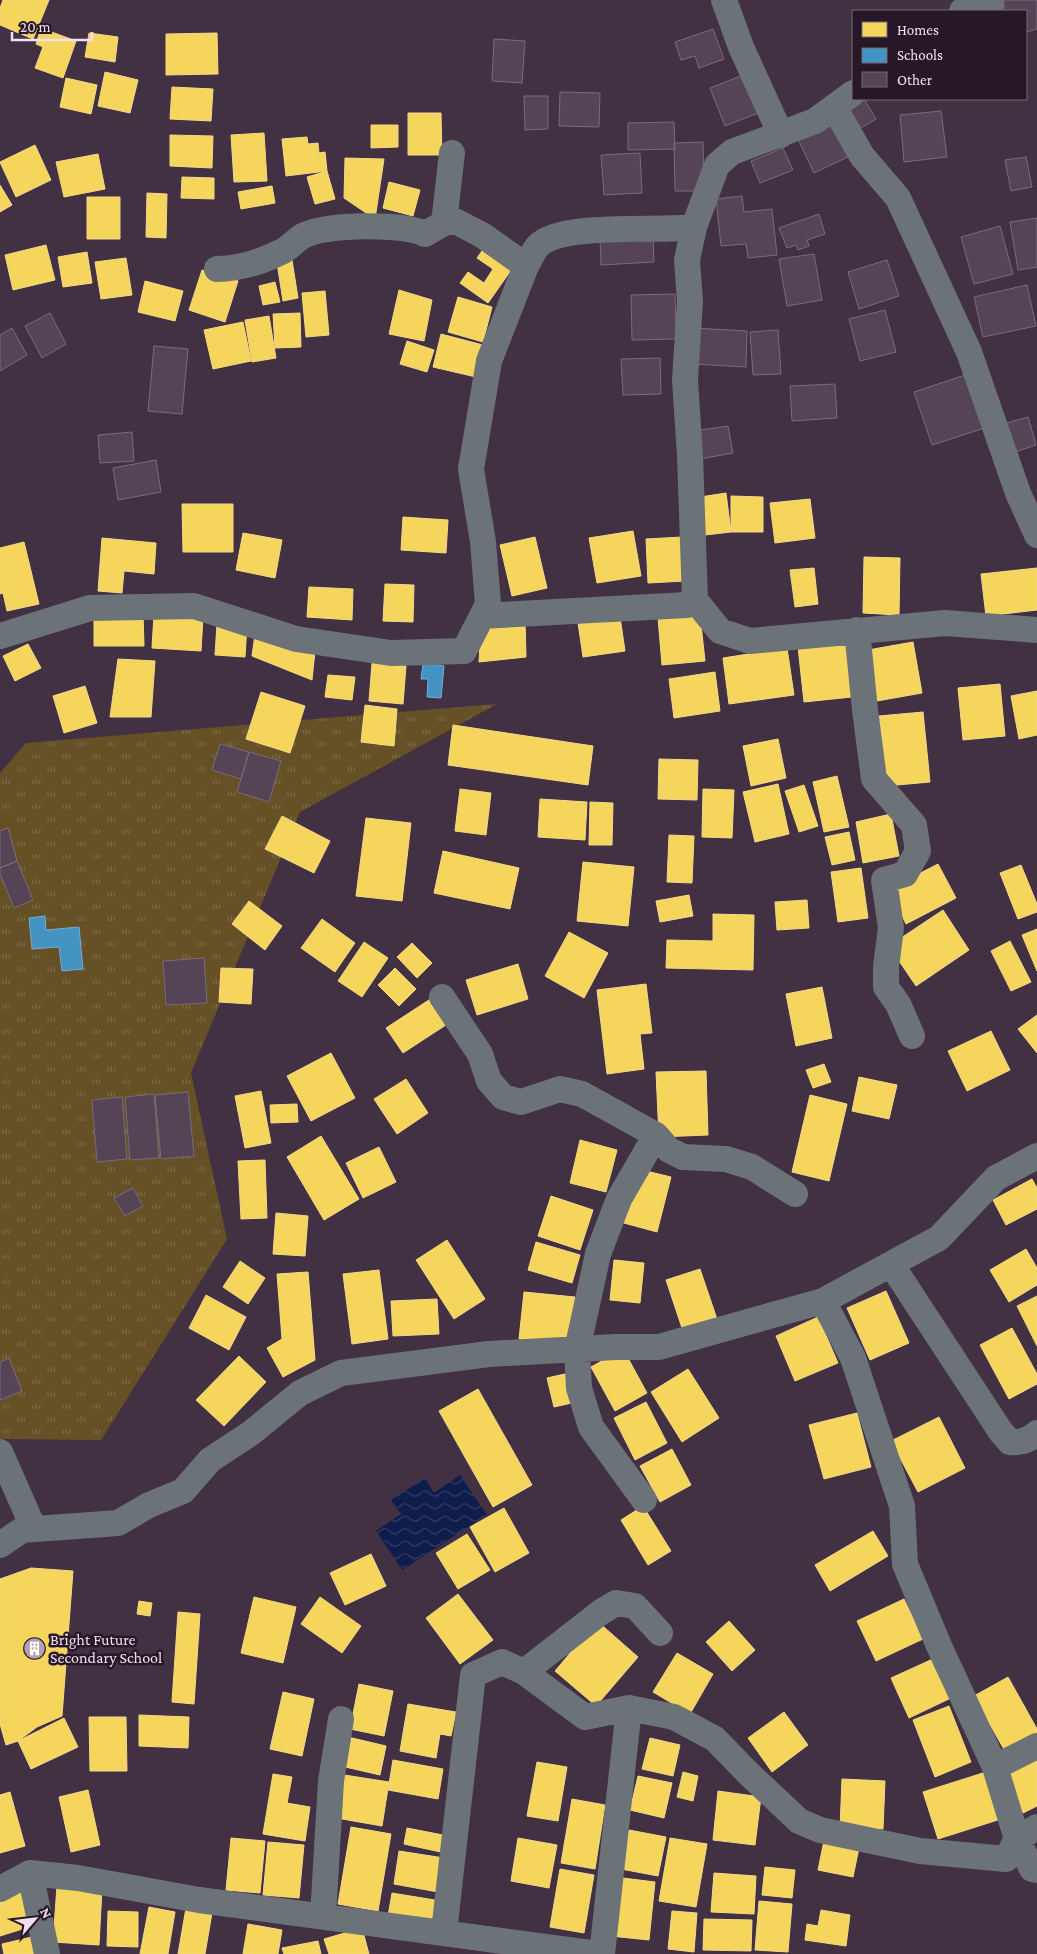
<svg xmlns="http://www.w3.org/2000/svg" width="1037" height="1954" viewBox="0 0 1037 1954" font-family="'Crimson Pro',serif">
  <defs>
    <pattern id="grass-tufts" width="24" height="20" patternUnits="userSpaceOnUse" patternTransform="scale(1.25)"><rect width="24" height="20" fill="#665126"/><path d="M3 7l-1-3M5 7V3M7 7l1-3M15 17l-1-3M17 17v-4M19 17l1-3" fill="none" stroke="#7c6a46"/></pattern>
    <pattern id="water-waves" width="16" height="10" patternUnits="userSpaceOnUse" patternTransform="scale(1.25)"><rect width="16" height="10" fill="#0f1d4c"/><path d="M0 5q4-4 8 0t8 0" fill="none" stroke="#323d66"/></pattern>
  </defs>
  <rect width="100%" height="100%" fill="#423043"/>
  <path fill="url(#grass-tufts)" d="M497,704l-197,108 -109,261 36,166 -126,201 -101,-1v-666l26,-30z"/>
  <path fill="url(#water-waves)" d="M460,1475l27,40 -85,55 -26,-39 25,-17 -10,-14 34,-22 9,15z"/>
  <path fill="#f6d55c" stroke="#f5d889" d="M3,0h46l-16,39 -33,-14v-17z
    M41,28l35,13 -13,37 -28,-10 8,-21 -7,-3z
    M89,33l29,4 -3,25 -30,-5z
    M217,33l1,41 -52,1v-41z
    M105,72l33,8 -8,33 -32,-7z
    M66,78l31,7 -6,29 -31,-7z
    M172,87l41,2 -2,32 -41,-2z
    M408,113h33l1,42h-34z
    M371,125h27v22l-27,1z
    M264,133l3,48 -33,1 -3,-47z
    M170,135l43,1 -1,32 -42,-2z
    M307,137l1,7 10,-1 1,10 6,-1 2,19 -41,5 -4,-37z
    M35,145l16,35 -35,17 -16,-35z
    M98,154l7,35 -41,8 -8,-35z
    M345,158l39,1 -9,60 -31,-21z
    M327,171l8,28 -20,5 -8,-27z
    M182,177l32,1v21l-33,-1z
    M389,182l31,8 -7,26 -30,-8z
    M0,185l12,20 -12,7z
    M272,186l3,17 -34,6 -3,-17z
    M147,193l20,1 -1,44 -20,-1z
    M87,197h33v42h-33z
    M46,245l9,35 -42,10 -8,-35z
    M486,245l28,21 -26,37 -28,-20 8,-11 16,11 9,-14 -16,-11z
    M87,252l5,31 -29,4 -5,-30z
    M126,258l6,37 -31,4 -6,-37z
    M292,260l6,38 -15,3 -6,-38z
    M202,270l36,11 -13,41 -36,-12z
    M145,281l38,10 -8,30 -37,-9z
    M275,282l5,20 -17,3 -4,-19z
    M399,290l33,10 -8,41 -35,-7z
    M325,291l4,44 -23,2 -4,-44z
    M458,297l34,10 -9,35 -35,-10z
    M300,313l1,34 -26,1 -2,-34z
    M269,316l7,42 -24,4 -7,-42z
    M243,322l8,39 -38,8 -9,-39z
    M441,334l42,11 -7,32 -43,-10z
    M407,341l27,9 -7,22 -27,-8z
    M726,493l5,39 -26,3 -5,-38z
    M731,496l32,1v35h-32z
    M810,499l5,39 -40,5 -5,-40z
    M182,504h51v48h-50z
    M403,517l45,3 -2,33 -45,-3z
    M633,531l8,45 -44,7 -8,-45z
    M243,533l39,7 -7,38 -39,-8z
    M535,537l12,51 -35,8 -12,-51z
    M682,537l3,44 -37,2 -2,-44z
    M102,538l54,5 -2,31 -30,-3 -2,22 -24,-2z
    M24,542l15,62 -32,7 -4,-18 -3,1v-46z
    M864,557l36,1 -1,57 -36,-2z
    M814,568l4,36 -23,3 -5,-37z
    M1037,568v42l-51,6 -5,-42z
    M385,584l29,1 -1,37 -30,-1z
    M309,587l44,2 -1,31 -45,-3z
    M619,610l6,41 -42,6 -6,-41z
    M94,614h49l1,32h-50z
    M154,614l49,3 -2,34 -49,-3z
    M700,615l5,46 -43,4 -4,-47z
    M525,620l1,37 -47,5 2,-37z
    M217,624l30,1 -2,32 -30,-2z
    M256,627l59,24 -3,29 -60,-24z
    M846,642l6,55 -48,5 -6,-55z
    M913,642l9,51 -45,8 -9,-51z
    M28,644l13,24 -26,13 -12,-25z
    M787,648l7,47 -65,9 -6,-46z
    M118,659l37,2 -4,56h-41z
    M372,663l34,3 -3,38 -34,-3z
    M715,672l5,39 -46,7 -5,-39z
    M328,675l27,2 -3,23 -27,-3z
    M1000,684l5,52 -42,4 -5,-52z
    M85,686l12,37 -33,10 -11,-37z
    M1037,691v44l-18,4 -8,-43z
    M261,692l44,14 -15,47 -44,-14z
    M365,705l32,4 -3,37 -33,-4z
    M923,712l7,70 -44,4 -7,-70z
    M453,725l140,21 -5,39 -140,-20z
    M778,739l8,39 -35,8 -8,-40z
    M659,759l39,1 -1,40 -39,-1z
    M837,776l12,51 -25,5 -11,-50z
    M778,784l11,50 -34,8 -12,-50z
    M804,785l14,41 -19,6 -14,-41z
    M460,789l31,4 -5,42 -31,-4z
    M703,789l31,1 -2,48 -30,-1z
    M540,799l47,3 -2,38 -47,-3z
    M590,802l23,1 -1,42h-23z
    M891,814l8,42 -36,7 -7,-41z
    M282,816l48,25 -16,32 -49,-24z
    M366,818l45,5 -9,78 -46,-5z
    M849,832l6,28 -23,5 -7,-28z
    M669,835l25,1 -2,47 -25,-1z
    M443,851l76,17 -9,41 -76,-16z
    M583,862l51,5 -6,59 -51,-5z
    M938,864l18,34 -50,26 -17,-35z
    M1021,865l16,39v8l-19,7 -18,-46z
    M861,868l7,50 -30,4 -7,-50z
    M689,895l4,21 -33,6 -4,-21z
    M807,900l2,28 -32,2 -2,-28z
    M249,901l33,25 -17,24 -33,-26z
    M943,910l26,40 -53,36 -27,-40z
    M713,914l41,1 -1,55 -87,-2 1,-28 46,1z
    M322,919l33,24 -20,29 -34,-24z
    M1037,929v42l-15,-36z
    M569,932l39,21 -24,45 -39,-22z
    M1010,941l21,41 -20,9 -20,-40z
    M364,942l24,16 -26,39 -24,-16z
    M412,943l20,20 -15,15 -20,-21z
    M518,964l10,35 -51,16 -11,-35z
    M221,968l32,1 -2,35 -32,-2z
    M395,968l21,21 -17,17 -21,-21z
    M646,984l6,49 -12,1 4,35 -37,5 -10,-84z
    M822,987l10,51 -36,8 -10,-52z
    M435,996l17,25 -49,32 -17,-25z
    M1037,1015v38l-19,-24z
    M991,1031l19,39 -43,21 -19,-40z
    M331,1053l24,45 -44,23 -24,-45z
    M824,1064l7,18 -18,6 -7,-18z
    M706,1071l2,64 -49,2 -3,-65z
    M859,1077l38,8 -8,34 -37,-8z
    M406,1079l22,34 -31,21 -23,-35z
    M261,1091l10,52 -26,5 -10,-52z
    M810,1095l37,9 -18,77 -37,-9z
    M297,1104l1,18 -27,1 -1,-18z
    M321,1136l38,63 -35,21 -37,-63z
    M580,1140l37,10 -11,42 -36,-9z
    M379,1147l17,35 -33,16 -17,-35z
    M265,1160l2,58 -26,1 -3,-58z
    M638,1169l33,8 -14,55 -33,-9z
    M1032,1179l5,9v21l-31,16 -13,-25z
    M551,1196l42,14 -13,40 -42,-14z
    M276,1213l32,3 -3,40 -32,-2z
    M447,1240l38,59 -31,20 -38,-59z
    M536,1242l44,13 -8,28 -44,-13z
    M1026,1249l11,19v17l-28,17 -19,-32z
    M614,1260l30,3 -4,40 -30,-3z
    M240,1261l25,17 -17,26 -25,-17z
    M700,1269l18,53 -34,12 -18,-54z
    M379,1270l9,69 -36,5 -9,-70z
    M308,1272l7,88 -32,17 -16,-29 15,-9 -5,-65z
    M886,1291l23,52 -39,17 -23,-52z
    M524,1292l51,5 -4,47 -52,-5z
    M206,1295l40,22 -17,33 -40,-22z
    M1037,1296v50l-20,-40z
    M437,1299l2,35 -46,2 -2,-35z
    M818,1317l20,46 -43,18 -19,-45z
    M1012,1328l25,46v10l-28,15 -29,-54z
    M623,1349l24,44 -32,18 -24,-44z
    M239,1356l27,26 -42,44 -28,-26z
    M688,1369l31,49 -37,24 -31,-50z
    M569,1373l7,29 -22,5 -7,-29z
    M478,1389l54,96 -39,22 -54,-96z
    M646,1402l21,41 -32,17 -21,-42z
    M857,1413l14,54 -47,12 -15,-54z
    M939,1417l26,51 -47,24 -27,-51z
    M672,1449l19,36 -31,17 -20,-36z
    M643,1506l28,45 -23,14 -27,-45z
    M504,1508l25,45 -34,19 -25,-45z
    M873,1531l15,25 -58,35 -15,-26z
    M467,1534l23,36 -32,19 -22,-36z
    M371,1554l15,32 -41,19 -15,-32z
    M31,1568l42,3 -11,145 -25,11 -19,14 -12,4 -6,-21v-145z
    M458,1594l35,46 -33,24 -34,-46z
    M254,1597l42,10 -13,56 -42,-10z
    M320,1597l41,29 -19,27 -41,-29z
    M904,1599l19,40 -47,22 -19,-40z
    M139,1601l13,2 -2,13 -13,-2z
    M178,1612l22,2 -6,90 -22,-2z
    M597,1621l41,36 -42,49 -41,-35z
    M729,1621l26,29 -23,21 -26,-29z
    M677,1653l36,21 -23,40 -37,-22z
    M935,1658l18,39 -44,21 -18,-40z
    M1008,1677l29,52v7l-31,17 -32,-57z
    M359,1684l34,7 -9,45 -34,-7z
    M283,1692l31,7 -12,57 -32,-7z
    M408,1704l48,8 -5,24 -11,-2 -4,24 -36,-7z
    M949,1706l22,56 -36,15 -22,-57z
    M784,1712l24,33 -36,27 -24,-34z
    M139,1715l50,2 -1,31 -49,-2z
    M89,1717h37l1,54h-37z
    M64,1718l14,29 -47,22 -13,-28z
    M348,1737l38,9 -6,29 -39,-9z
    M650,1738l30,7 -7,31 -31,-7z
    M1037,1751v55l-14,7 -21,-46z
    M393,1760l50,9 -5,30 -50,-9z
    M537,1762l30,5 -9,54 -31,-5z
    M683,1772l15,4 -5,25 -16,-4z
    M986,1772l15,47 -63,20 -15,-47z
    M273,1774l19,3 -5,26 23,4 -5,34 -42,-7z
    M338,1774l51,8 -7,44 -51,-9z
    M638,1776l34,7 -8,35 -34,-8z
    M842,1779l43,2 -2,48 -43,-1z
    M88,1790l12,55 -29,7 -12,-55z
    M718,1791l43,6 -6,48 -42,-5z
    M10,1792l15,54 -25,7v-58z
    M572,1799l33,6 -10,64 -34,-6z
    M351,1827l40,7 -13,77 -40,-7z
    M407,1828l41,8 -3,17 -41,-9z
    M629,1830l37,7 -8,39 -37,-7z
    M825,1836l35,7 -7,34 -35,-7z
    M231,1838l34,3 -5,52 -34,-3z
    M518,1838l39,7 -8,43 -38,-7z
    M670,1838l37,6 -11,63 -37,-6z
    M268,1842l36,3 -5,53 -36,-3z
    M399,1851l45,7 -6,34 -44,-8z
    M765,1867l30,3 -3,28 -30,-3z
    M560,1869l34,6 -10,58 -34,-6z
    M714,1873l42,3 -2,38 -43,-2z
    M615,1877l40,5 -6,58 -39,-4z
    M57,1886l45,3 -3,56 -46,-3z
    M20,1891l12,35 -32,10v-38z
    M392,1893l55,9 -4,29 -56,-9z
    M759,1901l33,3 -4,48 -33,-2z
    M149,1907l26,5 -7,42h-28z
    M186,1908l26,5 -7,41h-27z
    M821,1910l29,5 -4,31 -41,-6 2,-16 11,2z
    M108,1911l30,1v35l-31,-1z
    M672,1911l25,2 -3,39 -26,-3z
    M704,1919l48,1 -1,31 -48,-1z
    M248,1924l34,6 -4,24h-35z
    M362,1928l7,26h-40l-5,-15z
    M36,1936l4,18h-36l-2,-10z
    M318,1941l3,13h-37l-2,-6z"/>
  <path fill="#4393c3" stroke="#78aad1" d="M423,663l21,3 -3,32 -14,-1 1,-18h-7z
    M45,916l1,14 33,-3 4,42 -21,2 -3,-24 -27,2 -3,-31z"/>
  <path fill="#554456" stroke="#7b6b7c" d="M1003,0h34v29l-11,3v-21h-21z
    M713,29l11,30 -25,9 -4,-12 -14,4 -6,-18z
    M494,39l31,2 -3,42 -30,-2z
    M746,74l15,38 -36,14 -15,-38z
    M560,92l40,1 -1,34 -40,-1z
    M524,96h24v33l-23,1z
    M864,99l12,20 -22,13 -14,-24z
    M941,111l6,46 -43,5 -4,-47z
    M833,120l17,36 -36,17 -17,-36z
    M674,122l1,27 -47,1v-27z
    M703,142l1,49h-29l-1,-48z
    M783,148l10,22 -33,13 -9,-22z
    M640,153l2,40 -38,2 -3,-40z
    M1026,157l6,30 -21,4 -6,-31z
    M742,196l2,16 28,-3 5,46 -29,3 -2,-14 -25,2 -5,-47z
    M819,214l6,20 -18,6 2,6 -11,4 -2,-5 -9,3 -8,-20z
    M1037,218v49l-19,3 -8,-48z
    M1000,226l13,48 -39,10 -13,-47z
    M653,235l1,27 -53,3 -1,-27z
    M814,254l8,46 -35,6 -8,-47z
    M887,260l12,36 -40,13 -11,-37z
    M1027,285l9,41 -53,11 -9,-40z
    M675,294l1,45 -44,1 -1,-45z
    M885,310l11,42 -36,9 -11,-42z
    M50,313l16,31 -24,14 -17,-32z
    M12,328l15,27 -27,16v-36z
    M694,328l53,3 -1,36 -54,-3z
    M778,330l3,44 -28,1 -3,-43z
    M154,346l34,3 -6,65 -34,-3z
    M660,358l1,36 -38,1 -2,-36z
    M971,373l17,54 -56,18 -18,-53z
    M835,384l2,34 -45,3 -2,-35z
    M1028,417l8,28 -27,9 -9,-29z
    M728,426l5,27 -33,6 -6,-28z
    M132,432l2,29 -34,2 -2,-28z
    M156,460l5,32 -43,8 -5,-32z
    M220,744l29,8 -8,27 -29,-9z
    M249,752l32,9 -12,41 -32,-10z
    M8,828l9,33 -17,7v-37z
    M17,861l16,39 -19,8 -14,-34v-6z
    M204,958l3,45 -41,2 -3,-44z
    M188,1092l6,64 -33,3 -6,-64z
    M154,1094l5,64 -29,2 -5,-63z
    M122,1097l5,62 -30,3 -5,-62z
    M133,1188l10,18 -18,10 -11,-18z
    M9,1358l13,33 -22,9v-38z"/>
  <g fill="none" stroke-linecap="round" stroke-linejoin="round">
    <path stroke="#6b7378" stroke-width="26" d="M724,0l17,47 40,88
      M962,11l29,-7
      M834,107l28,49 36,42 71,154 49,141 19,42
      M452,153l-8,70 11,-2 27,14 44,31 -37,95 -18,108 12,73 5,62 -6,12 205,-11 8,-5 25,31 30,10 195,-18 92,7
      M694,227l-7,33 3,42 -5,78 5,76 5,144
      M526,266c4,-6 7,-15 12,-20 22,-24 120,-14 156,-19l23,-62 15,-13 83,-31 38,-28
      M217,269c23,0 46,-8 66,-18 8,-4 14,-13 22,-16 23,-11 98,-12 120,-1l19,-11
      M857,630l8,80 9,69 40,46 4,26 -13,23 -21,6 7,48 -5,39v20l12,17 14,32
      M0,636l90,-28 104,-2 102,33 95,14 73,-2 18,-35
      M442,997l38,57 9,27 14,16 18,5 39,-13 22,5 74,41 -37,64 -21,55 -21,96 2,38 12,39 53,73
      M656,1135l13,15 14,7 43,2 26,8 43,27
      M891,1264l110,168 9,10c10,1 19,-2 27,-9
      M823,1301l30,57 49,148 3,58 34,82 56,121 22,72 15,30 5,1
      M0,1452l34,77
      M0,1545l22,-15 96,-7 31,-18 34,-14 27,-31 41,-27 49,-40 41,-20 148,-19 127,-7h43l164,-46 116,-63 57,-60 41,-22
      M524,1672l77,-60 15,-9 19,3 25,27
      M995,1767l42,-21
      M30,1873l17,81
      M0,1889l30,-16 48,5 121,22 399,54
      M323,1916l8,-135 10,-62
      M444,1932l29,-257 29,-13 22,10 61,45 44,-9 45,9 41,22 32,33 52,49 21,9 100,21 86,8 11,-20 20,-12
      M602,1954l27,-246"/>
  </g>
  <defs>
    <symbol id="building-disc" viewBox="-11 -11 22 22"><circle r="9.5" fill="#b5a1b5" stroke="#271827"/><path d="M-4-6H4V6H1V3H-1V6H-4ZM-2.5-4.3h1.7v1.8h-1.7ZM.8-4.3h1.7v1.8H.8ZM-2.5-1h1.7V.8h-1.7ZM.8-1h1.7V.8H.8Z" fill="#fff"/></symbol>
  </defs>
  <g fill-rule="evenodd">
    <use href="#building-disc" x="22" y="1636" width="25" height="25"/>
  </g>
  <g text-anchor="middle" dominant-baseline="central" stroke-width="5" stroke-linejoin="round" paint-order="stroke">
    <g font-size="16" fill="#f3def3" stroke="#271827" text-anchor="start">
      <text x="50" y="1639">Bright Future<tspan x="50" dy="18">Secondary School</tspan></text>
    </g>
  </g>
  <rect x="852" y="10" width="175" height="90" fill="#271827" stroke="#796779"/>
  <rect x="862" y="22" width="25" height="15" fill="#f6d55c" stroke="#796779"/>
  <text x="897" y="35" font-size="15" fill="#f3def3">Homes</text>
  <rect x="862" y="48" width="25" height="15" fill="#4393c3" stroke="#796779"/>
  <text x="897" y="60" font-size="15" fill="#f3def3">Schools</text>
  <rect x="862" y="72" width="25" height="15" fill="#554456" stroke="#796779"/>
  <text x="897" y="85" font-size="15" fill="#f3def3">Other</text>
  <g transform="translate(35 1919) rotate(62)" stroke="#271827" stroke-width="4" paint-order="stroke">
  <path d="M0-4L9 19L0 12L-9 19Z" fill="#f3def3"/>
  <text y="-8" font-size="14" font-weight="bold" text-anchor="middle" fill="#f3def3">N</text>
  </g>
  <path d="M12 32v8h80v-8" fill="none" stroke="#f3def3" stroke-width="2.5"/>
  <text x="20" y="32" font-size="15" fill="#f3def3" stroke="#271827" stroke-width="4" paint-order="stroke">20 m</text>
</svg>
